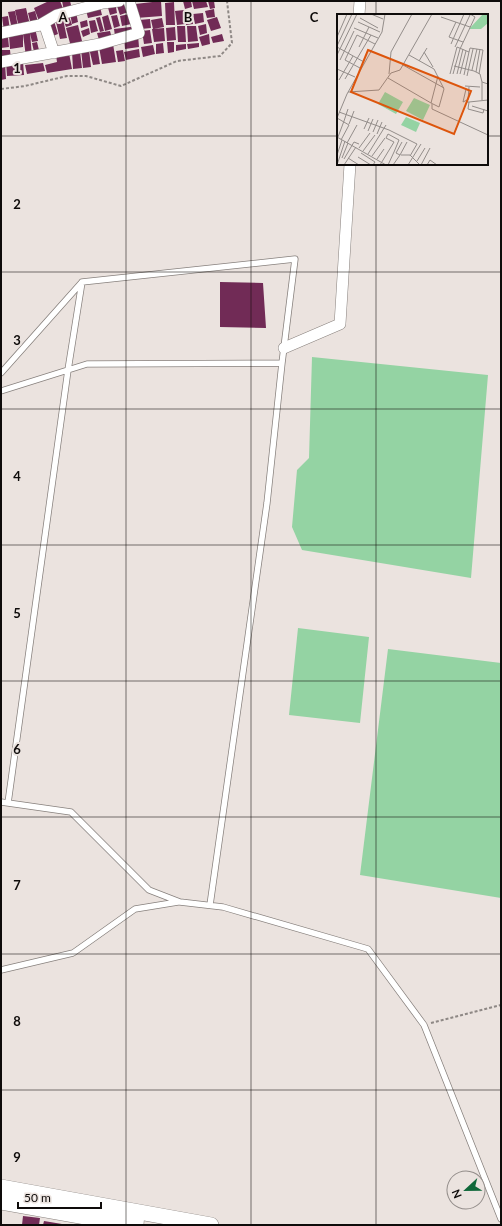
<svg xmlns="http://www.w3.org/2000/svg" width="502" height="1226" viewBox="0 0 502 1226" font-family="Lato,sans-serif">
  <rect width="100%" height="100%" fill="#ebe3df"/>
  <path fill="#94d3a3" d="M312,357l176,18 -17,203 -169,-28 -10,-23 5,-57 12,-12z
    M298,628l71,9 -9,86 -71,-8z
    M388,649l113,14v235l-141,-23z"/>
  <path fill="#712b56" d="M49,1h11l4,10 -25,10 -5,-13z
    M62,1h8l2,8 -8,2z
    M161,1l1,15 -26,2 -1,-14z
    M183,1h8l1,6 -7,2z
    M192,1h14l2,6 -14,2z
    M208,1h6l1,7 -5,1z
    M115,2l2,11 -7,2 -3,-11z
    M174,2l1,23h-9l-1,-22z
    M129,3l2,8 -11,4 -3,-9z
    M100,7l2,8 -14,3 -2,-8z
    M26,8l4,17 -11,3 -4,-18z
    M214,9l1,8 -8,1 -2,-7z
    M184,10l1,14 -8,1 -2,-14z
    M15,11l3,16 -6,2 -4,-17z
    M35,11l3,11 -7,3 -3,-12z
    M76,12l2,10 -6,2 -2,-11z
    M68,13l4,12 -6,2 -3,-8 4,19 -7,1 -5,-21z
    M134,13l2,10 -14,3 -2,-10z
    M203,13l1,9 -9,2 -2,-10z
    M108,15l4,14 -7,2 -3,-14z
    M117,15l3,11 -6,2 -3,-12z
    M192,15l1,9 -7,1 -1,-9z
    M8,16l2,14 -6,1 -2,-14z
    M100,17l4,14 -4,1 -4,-14z
    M217,17l4,11 -10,3 -4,-11z
    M162,18l2,9 -11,2 -2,-9z
    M150,19l1,9 -10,1 -2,-9z
    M87,20l1,6 -7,2 -1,-6z
    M95,20l3,11 -7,2 -2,-12z
    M54,21l4,13 -8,3 -4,-14z
    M206,24l1,9 -7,2 -2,-9z
    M78,25l5,20 -12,2 -5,-19z
    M138,26l1,7 -24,3 -1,-7z
    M177,26h8l1,16h-8z
    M187,26h9l2,15 -10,1z
    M175,27l1,13 -9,1 -1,-13z
    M35,28l3,13 -6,1 -3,-13z
    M89,28l1,6 -7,3 -2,-6z
    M164,28l1,13 -11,1 -2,-13z
    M150,30l2,13 -8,1 -2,-13z
    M110,31l3,11 -13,2 -3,-11z
    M30,33l2,23 -6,1 -3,-23z
    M209,34l1,10 -8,2 -3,-9z
    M222,34l2,7 -11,2 -2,-6z
    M16,35l1,9 -1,-9h7v12l-13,2 -1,-13z
    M138,35l1,12 -14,2 -1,-13z
    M1,37h7l1,10 -8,1z
    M37,42l3,12 -5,2 -3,-13z
    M167,42h7v10l-6,1z
    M163,43l1,10 -8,1v-10z
    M199,43v4l-11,2 -1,-5z
    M113,44l3,18 -14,2 -3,-17z
    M186,44v5l-10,2v-6z
    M153,45l2,9 -12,3 -2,-10z
    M97,46l3,18 -7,1 -4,-17z
    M89,49l2,18 -8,1 -2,-18z
    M139,49l1,8 -14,3 -2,-8z
    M1,50h9l1,9 -10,1z
    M123,50l2,11 -7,1 -2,-11z
    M80,51l2,17 -9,1 -1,-17z
    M69,53l3,16 -25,4 -2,-8 12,-3 -1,-7z
    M23,61l1,14 -17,1 -1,-14z
    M1,63h4l1,16 -5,1z
    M43,63l2,8 -18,3 -2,-9z
    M220,282l43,1 3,45 -46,-1z
    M23,1216l17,2 -1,7h-17z
    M44,1221l18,3v1h-19z"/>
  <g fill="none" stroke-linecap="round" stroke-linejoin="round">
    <defs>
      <path id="service" d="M1,373l81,-91 213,-23 -13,104
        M1,391l86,-27 195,-1 -15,140 -57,402
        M1,802l70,10 78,78 31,12 43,5 145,42 56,76 77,194
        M8,803l60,-433 14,-88
        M1,970l72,-17 62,-44 43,-7"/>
      <path id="minor" d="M103,3l16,-2
        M359,15l1,-14
        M44,23l10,30
        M1,33l39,-8 17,-10 46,-12v-2
        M1,62l99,-18 39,-11 -10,-32
        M284,348l56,-24 10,-160
        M138,1225l1,-13"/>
      <path id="secondary" d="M1,1187l210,38
        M1,1202l129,23"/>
    </defs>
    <use href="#service" stroke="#87807d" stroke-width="7"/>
    <use href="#minor" stroke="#87807d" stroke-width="12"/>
    <use href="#secondary" stroke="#87807d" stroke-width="16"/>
    <path stroke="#8e8885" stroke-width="2" stroke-dasharray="3 2" stroke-linecap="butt" d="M1,89l24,-3 42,-10h19l35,10 56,-25 43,-5 12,-13 -5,-42
      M431,1023l70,-18"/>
    <use href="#service" stroke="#fff" stroke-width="5.5"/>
    <use href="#minor" stroke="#fff" stroke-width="11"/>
    <use href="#secondary" stroke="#fff" stroke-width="15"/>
  </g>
  <path fill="none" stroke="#0e0b0a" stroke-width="1" stroke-opacity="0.55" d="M126,1v1224M251,1v1224M376,1v14M1,136h337M487,136h14M376,164v1061M1,272h500M1,409h500M1,545h500M1,681h500M1,817h500M1,954h500M1,1090h500"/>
  <g transform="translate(337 14)">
    <rect width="151" height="151" fill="#ebe3df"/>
    <path d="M146,0h5v9l-7,6h-12zM48,78l18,10 -7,12 -18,-10zM77,84l16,7 -7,15 -17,-9zM69,103l14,6 -4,9 -15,-7z" fill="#94d3a3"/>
    <path fill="none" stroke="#938d8a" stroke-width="1" d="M34,0l12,5M104,3l29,10M23,4l18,10M21,8l22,10M119,8l-7,15 14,5M17,14l24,10M20,21l-12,25 15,8M20,21l18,9M0,23l10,-23M114,30l13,-30M0,32l15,-32M0,33l27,15M22,33l10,-20M118,33l15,-32 -2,-1M87,38l9,15M0,41l20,-41M72,41l25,14 10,20 -5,18 -8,-4M3,46l14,-29M82,47l8,-13M66,51l41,23M117,52l20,5 6,3 2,8 6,2M0,55l18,8M135,56l5,-21M139,58l4,-23M52,60l2,-22 21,-38M113,60l7,-27 12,5 1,-4 13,2 -4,24M116,60l7,-25 15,-32 -5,-3M120,60l6,-25M123,60l6,-23M127,61l5,-23M130,62l6,-27M51,64l43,25 7,-27M8,65l26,-44M2,66l14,-24M128,72l15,1M11,78l31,-2 12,-17 9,-3 32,-56M10,80l35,-62 3,-18M130,86l-4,2 3,-13 2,1M131,86l1,-13M145,86v-18M130,88h2l-1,7 15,4 1,-4M132,88l19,-2M95,90v5l56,26M135,92l16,5M2,98l50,18 28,14 -7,12M0,104l12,7 -8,15M0,104l10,-24M7,107l4,-12M12,110l5,-13M27,115l5,-11M31,117l5,-12M36,118l5,-12M40,120l5,-12M51,120l11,6 -5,12M51,120l-2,4 8,4M0,123l49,28M1,123l6,-16M65,128l-6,11 4,2 7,-13M10,129l10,-18M22,134l11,-15M26,137l12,-16M24,139l14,9 -2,3M31,140l18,-29M0,141l5,-15M64,141h9l10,10M35,142l13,-18M21,143l13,8M5,144l6,-15M11,144l11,7M7,145l10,-17 5,2M40,145l7,-10M80,147l8,-13M0,151l8,-24M7,151l12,-18M43,151l14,-23M51,151l6,-13M56,151l7,-10M71,151l13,-21M84,151l9,-17M90,151l3,-5 7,5"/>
    <path fill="#dd550c" fill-opacity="0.15" stroke="#dd550c" stroke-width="2" d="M31,36l103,41 -17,43 -103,-42z"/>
    <rect width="151" height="151" fill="none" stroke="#0e0b0a" stroke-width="2"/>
  </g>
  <g font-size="13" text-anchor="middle" font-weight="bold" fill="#0e0b0a" stroke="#ebe3df" stroke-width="4" stroke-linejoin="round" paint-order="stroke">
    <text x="63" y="22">A</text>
    <text x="188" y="22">B</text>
    <text x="314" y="22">C</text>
    <text x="17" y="73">1</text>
    <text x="17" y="209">2</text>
    <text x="17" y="345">3</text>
    <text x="17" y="481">4</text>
    <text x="17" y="618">5</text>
    <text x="17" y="754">6</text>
    <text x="17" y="890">7</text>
    <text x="17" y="1026">8</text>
    <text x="17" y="1162">9</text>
  </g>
  <rect width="502" height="1226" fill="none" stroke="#0e0b0a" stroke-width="4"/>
  <g transform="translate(466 1190) rotate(248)"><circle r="19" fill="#ebe3df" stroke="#938d8a"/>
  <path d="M0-3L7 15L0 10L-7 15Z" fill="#10683a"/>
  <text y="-6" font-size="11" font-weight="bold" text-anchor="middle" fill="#0e0b0a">N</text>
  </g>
  <path d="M18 1202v6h83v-6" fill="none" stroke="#0e0b0a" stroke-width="2"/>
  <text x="24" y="1202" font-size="12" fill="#0e0b0a" stroke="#ebe3df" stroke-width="3" paint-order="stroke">50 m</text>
</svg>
